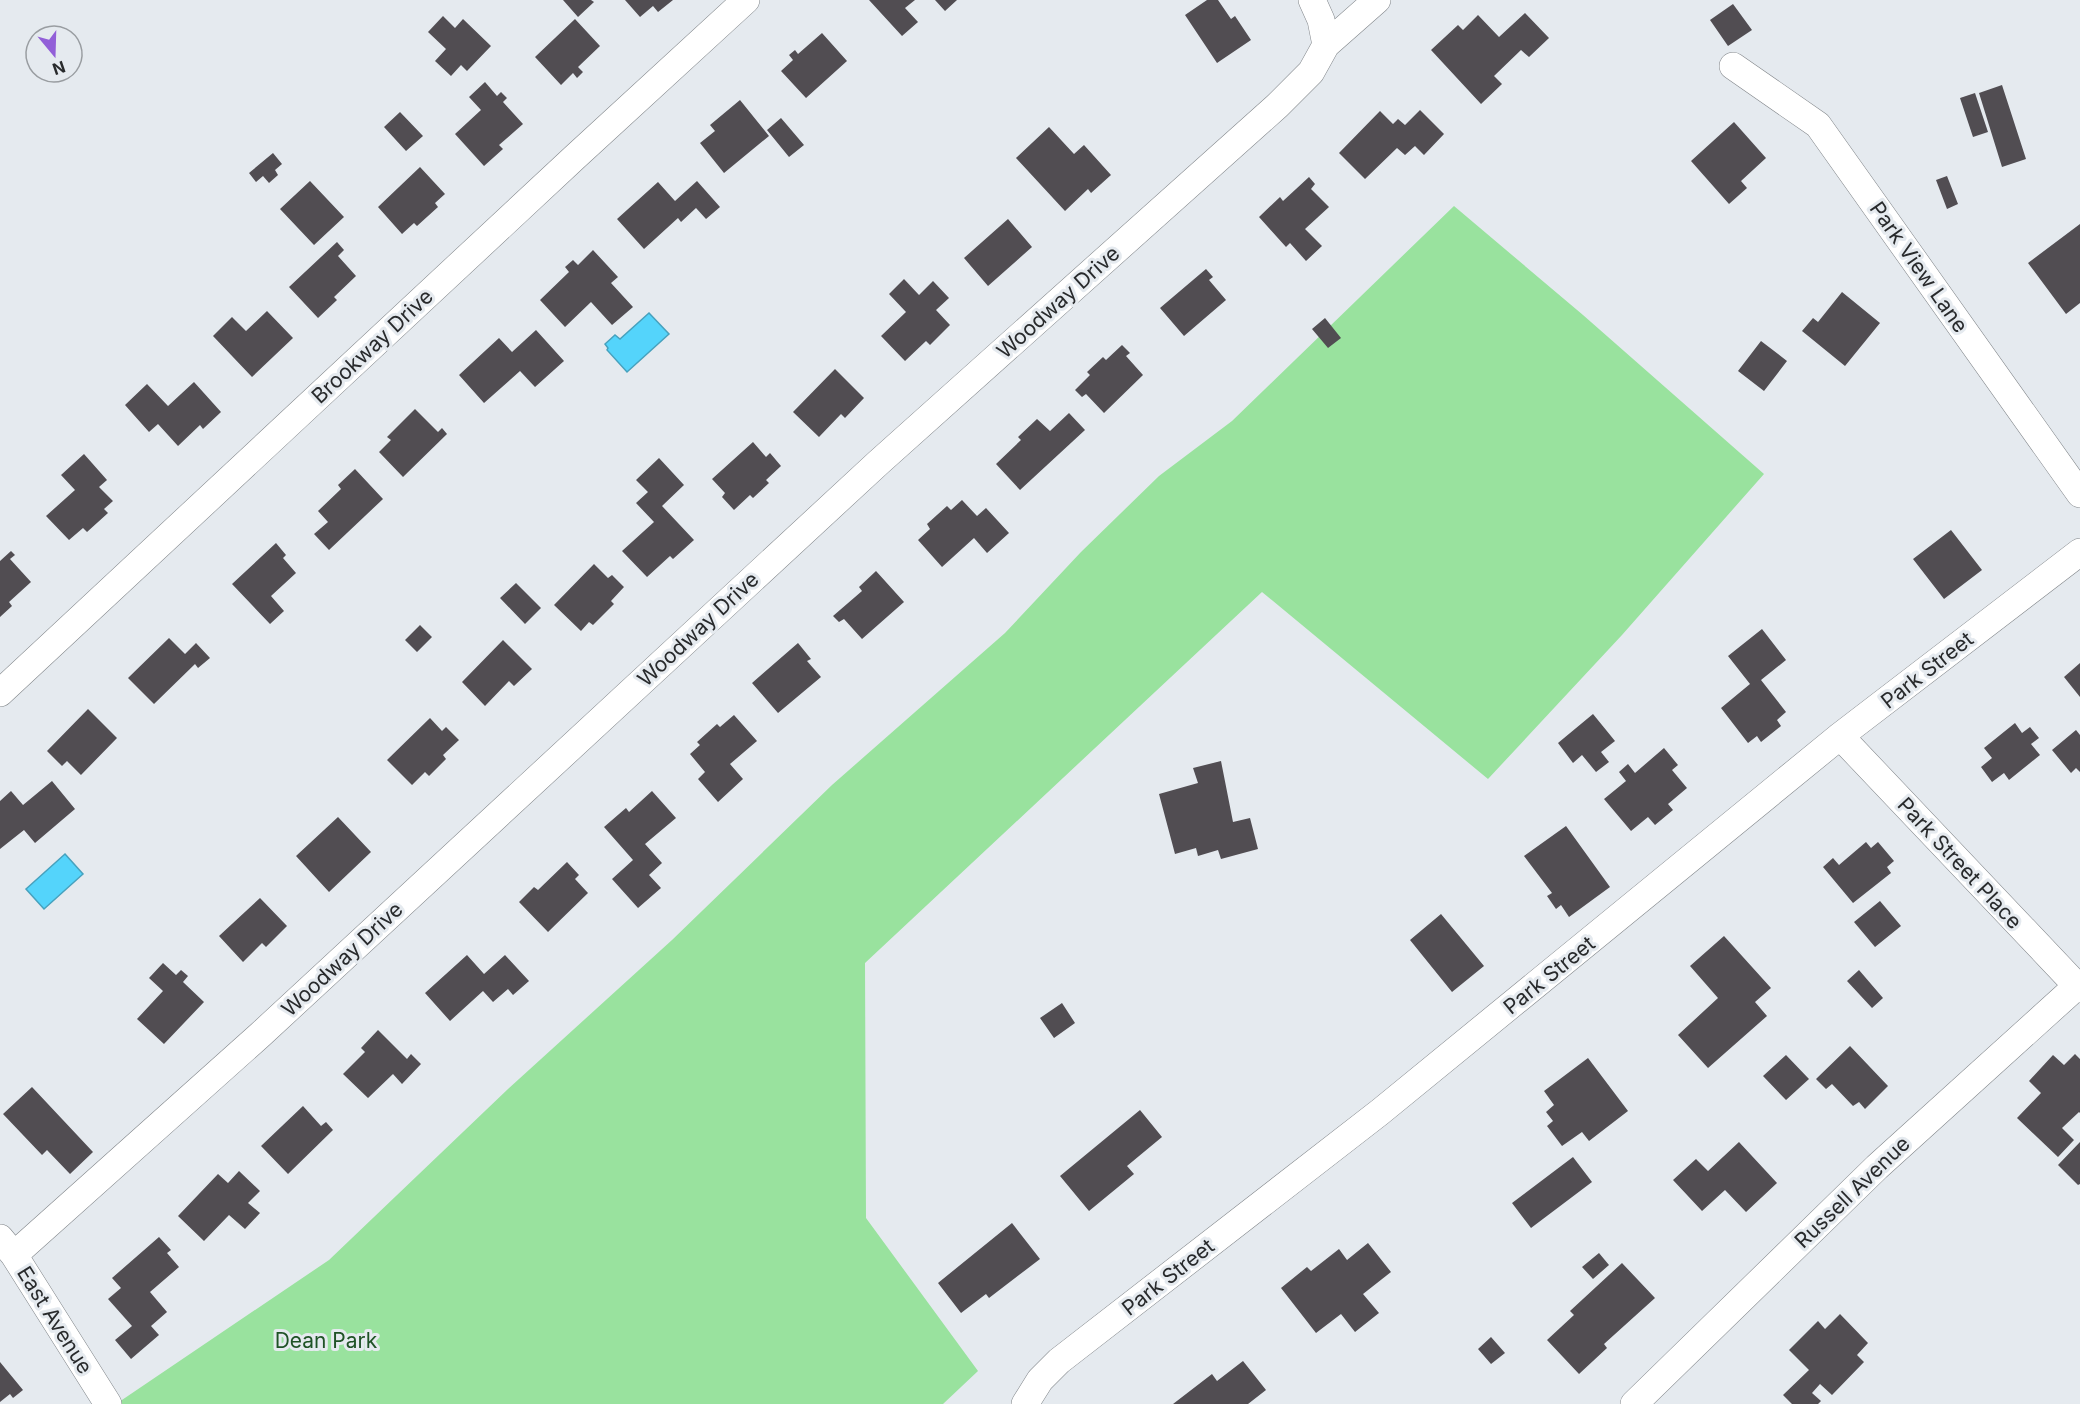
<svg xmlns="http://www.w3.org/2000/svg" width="2080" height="1404" viewBox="0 0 2080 1404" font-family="Inter,sans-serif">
  <rect width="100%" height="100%" fill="#e5eaef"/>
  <path fill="#99e29e" d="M1454,206l129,109 181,159 -142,161 -134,144 -226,-187 -397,371 1,255 112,153 -35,33h-827l213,-144 179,-171 164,-149 160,-155 173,-152 76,-81 78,-76 73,-55z"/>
  <path fill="#54d4fb" stroke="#47a1bd" stroke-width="1.5" d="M649,313l20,21 -42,38 -20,-22 1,-2 -3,-4 10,-9 5,4z
    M65,854l18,20 -39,35 -18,-20z"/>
  <path fill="#514d52" d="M563,0h28l3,2 -16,15z
    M625,0h48l-15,12 -5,-6 -13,11z
    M869,0h46l-10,8 13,14 -16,14z
    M935,0h22l-12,11z
    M1207,0h11l13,19 4,-3 16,24 -34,23 -32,-48z
    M1733,4l19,26 -24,16 -18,-26z
    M1525,13l24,25 -20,19 -8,-7 -27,26 8,8 -21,20 -50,-54 27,-25 5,5 15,-15 21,22z
    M443,16l12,12 8,-9 28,27 -24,25 -6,-6 -10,11 -16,-15 11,-12 -18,-17z
    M575,19l25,27 -22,21 5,5 -6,6 -4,-5 -12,12 -26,-28z
    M822,33l25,28 -41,37 -25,-27 12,-11 -4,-5 6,-5 3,4z
    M485,82l12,14 4,-4 6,6 -4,4 20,22 -24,21 4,4 -19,17 -29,-32 26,-24 -12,-13z
    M2002,85l24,74 -24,8 -23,-74z
    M1975,93l13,39 -15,5 -13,-39z
    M740,100l29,36 -45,37 -24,-30 15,-12 -5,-6z
    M1420,110l24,24 -20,21 -9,-9 -10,9 -8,-7 -32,31 -26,-26 41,-42 13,13 5,-5 7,6z
    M400,112l23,24 -17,15 -22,-24z
    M781,118l23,27 -15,12 -22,-27z
    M1734,122l32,36 -25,23 6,7 -18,16 -38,-43z
    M1049,127l25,27 10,-9 27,30 -20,18 -3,-4 -23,22 -49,-53z
    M273,153l9,11 -7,6 3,5 -9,8 -6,-7 -7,6 -7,-9z
    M420,167l25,27 -10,9 3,4 -21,19 -3,-3 -12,11 -24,-27z
    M1947,176l11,28 -11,5 -11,-29z
    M1309,177l6,7 -4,5 18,18 -24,22 17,17 -16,15 -16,-18 -4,4 -27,-30 21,-20 3,4z
    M310,181l34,36 -30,28 -34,-36z
    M697,181l23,26 -14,12 -10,-11 -15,14 -3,-4 -34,31 -27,-30 41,-37 17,19z
    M1008,219l24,28 -44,39 -24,-28z
    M2080,224v79l-14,11 -38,-51z
    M337,242l7,8 -6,6 18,20 -22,21 3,3 -19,18 -29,-31z
    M593,250l25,27 -7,6 22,24 -21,18 -21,-23 -26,25 -25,-27 29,-28 -4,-5 8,-7 5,5z
    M1206,269l7,8 -4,3 17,20 -42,36 -24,-28z
    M904,279l15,16 14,-14 16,17 -13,12 14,15 -20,20 -4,-4 -21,20 -24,-25 25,-24 -17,-18z
    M1842,292l38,31 -35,43 -43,-35 11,-13 5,4z
    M267,311l26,27 -41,39 -39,-41 19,-19 14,14z
    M1325,318l16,20 -13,10 -16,-19z
    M536,330l28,31 -29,26 -15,-16 -36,32 -25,-28 40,-37 13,14z
    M1761,341l26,20 -23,30 -26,-20z
    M1122,345l8,8 -4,3 17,19 -39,38 -18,-19 -4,3 -7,-7 15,-15 -3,-3 16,-15 3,3z
    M835,369l29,29 -19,20 -4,-4 -22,23 -26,-25z
    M194,382l27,30 -18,17 -3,-4 -22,21 -20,-22 -9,8 -24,-27 22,-21 21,22z
    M415,409l23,23 4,-4 5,6 -44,43 -24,-25 12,-12 -4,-3z
    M1069,413l16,17 -65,60 -24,-26 25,-24 -3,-3 19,-18 13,12z
    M753,442l13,15 4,-4 11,13 -15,14 3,3 -16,15 -3,-3 -16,15 -12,-13 3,-4 -13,-14z
    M84,454l23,26 -8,7 14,14 -9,8 4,4 -21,19 -4,-4 -14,12 -23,-24 29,-26 -14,-15z
    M659,458l25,27 -22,21 32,34 -21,19 -3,-3 -23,21 -25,-26 32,-29 -18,-19 12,-11 -12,-12z
    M355,469l28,30 -54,51 -15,-16 14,-12 -10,-11 23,-22 -3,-4z
    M962,500l15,16 9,-8 23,25 -22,20 -13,-15 -32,29 -24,-27 12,-11 -3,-5 20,-18 4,4z
    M1951,530l31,40 -38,29 -31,-40z
    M276,543l10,12 -3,3 13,15 -25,23 13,15 -14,13 -38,-40z
    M11,551l4,4 -5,4 21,23 -22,20 3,4 -12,11v-56z
    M594,564l14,14 4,-3 12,12 -13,14 3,3 -21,21 -4,-3 -8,9 -27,-26z
    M876,571l28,31 -42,37 -18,-20 -5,3 -6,-6 29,-25 -3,-4z
    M516,583l25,25 -16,16 -25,-26z
    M420,625l12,12 -15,15 -12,-12z
    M1762,629l24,31 -25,20 25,32 -9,8 4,6 -20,16 -4,-6 -9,7 -27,-35 29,-24 -22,-28z
    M169,638l16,16 11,-11 14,15 -12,10 -3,-4 -41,40 -26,-26z
    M503,640l29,29 -18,17 -5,-5 -24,25 -23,-24z
    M798,643l13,16 -4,2 14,16 -43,36 -26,-30z
    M2080,663v34l-16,-20z
    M88,709l29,29 -36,37 -14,-14 -5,5 -15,-15z
    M1593,714l22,27 -14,11 8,10 -13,10 -14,-17 -9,8 -15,-20z
    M734,715l23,26 -27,23 13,15 -25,23 -20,-23 7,-7 -15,-18 10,-9 -3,-3 20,-18 3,3z
    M430,718l12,13 4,-4 13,13 -16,15 3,4 -17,17 -4,-4 -13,13 -25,-25z
    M2015,723l7,10 8,-6 9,11 -8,6 9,11 -31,25 -5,-7 -12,9 -11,-15 11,-9 -8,-10z
    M2076,730l4,5v37l-4,-4 -5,5 -19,-23z
    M1664,748l14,17 -6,5 15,18 -19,16 5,6 -18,15 -7,-8 -17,14 -27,-32 22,-18 -7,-9 9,-8 7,9z
    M1221,761l12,61 17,-4 8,31 -37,10 -3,-9 -20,6 -2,-8 -21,6 -16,-60 39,-11 -5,-15z
    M52,781l23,28 -40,34 -11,-13 -24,19v-48l11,-10 12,14z
    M652,791l24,27 -31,26 17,19 -13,12 12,13 -23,20 -26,-29 21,-19 -29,-33 22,-19 3,4z
    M338,817l33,35 -42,40 -33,-36z
    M1566,826l44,61 -41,30 -8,-12 -5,4 -9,-13 5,-3 -28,-37z
    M1866,842l5,6 7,-6 16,19 -7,6 4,6 -38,30 -30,-36 10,-9 6,7z
    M567,862l12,13 -4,4 13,14 -40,39 -29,-30 15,-15 4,3z
    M260,898l27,28 -21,21 -4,-4 -19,19 -24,-26z
    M1880,901l21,25 -26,21 -21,-25z
    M1441,914l43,52 -32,26 -42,-52z
    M1724,936l47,52 -16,14 12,14 -59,52 -30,-33 40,-37 -28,-32z
    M467,955l17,19 21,-19 24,26 -16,14 -5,-6 -15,13 -10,-11 -33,30 -25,-28z
    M163,963l13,12 5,-5 7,6 -5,6 21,20 -40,42 -27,-25 26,-28 -14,-13z
    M1859,970l24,28 -11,10 -25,-27z
    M1062,1003l13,20 -21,15 -14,-20z
    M378,1030l29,29 4,-5 10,10 -19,20 -9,-10 -25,24 -25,-24 22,-22 -4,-4z
    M1850,1046l38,40 -23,23 -6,-7 -6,4 -21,-22 -6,5 -10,-10z
    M2075,1054l5,5v54l-1,-1 -17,16 12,12 -16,17 -41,-39 24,-25 -12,-12 24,-26 11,10z
    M1786,1055l23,24 -23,21 -23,-24z
    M1588,1058l40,53 -39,30 -7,-9 -20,14 -15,-20 6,-5 -7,-9 8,-7 -10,-14z
    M32,1087l61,65 -23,22 -23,-24 -5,5 -39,-41z
    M303,1106l18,20 5,-4 7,8 -45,44 -27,-28z
    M1140,1110l22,27 -35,29 7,8 -45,37 -29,-35z
    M1739,1142l38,41 -31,29 -21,-22 -23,21 -29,-31 23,-21 12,12z
    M2080,1142v42l-2,1 -20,-20z
    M1573,1157l19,25 -61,46 -19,-25z
    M239,1171l21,20 -12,12 12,10 -15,16 -16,-14 -25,26 -26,-25 40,-42 10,9z
    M1012,1223l28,36 -51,39 -3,-4 -25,19 -23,-30z
    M159,1237l12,13 -4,3 12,14 -29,25 17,20 -16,14 8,9 -28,24 -16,-19 17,-14 -24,-27 13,-11 -9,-10z
    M1368,1243l23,29 -28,22 16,19 -24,19 -14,-18 -25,19 -35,-45 26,-21 4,4 28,-22 8,11z
    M1599,1253l10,12 -16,14 -11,-12z
    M1622,1263l33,35 -51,46 3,4 -28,26 -32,-34 27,-25 -4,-4z
    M1840,1314l28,29 -11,12 7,7 -32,33 -12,-11 -8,9 9,8 -3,3h-26l-9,-9 26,-25 -20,-20 29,-29 7,8z
    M1491,1337l14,16 -14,11 -13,-15z
    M1243,1361l23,29 -18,14h-75l39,-30 5,7z
    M0,1362l23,28 -10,8 -3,-4 -10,8z"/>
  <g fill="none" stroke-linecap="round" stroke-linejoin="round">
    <defs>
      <path id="minor" d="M1312,0l9,20 5,25
        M1733,66l85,59 262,369
        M0,693l575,-536 171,-157
        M1840,736l240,253
        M0,1238l14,17 94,149
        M14,1255l246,-220 618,-572 399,-357 34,-34 15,-27 51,-45
        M1025,1404l15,-24 19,-19 321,-249 460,-376 240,-184
        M1634,1404l243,-237 200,-181"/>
    </defs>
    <use href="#minor" stroke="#808589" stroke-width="28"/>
    <use href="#minor" stroke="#fff" stroke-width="27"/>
  </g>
  <g text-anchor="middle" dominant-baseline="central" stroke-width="6" stroke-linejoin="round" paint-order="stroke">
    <g font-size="21" fill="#282a2c" stroke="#e5eaef">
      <text transform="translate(1919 267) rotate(55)">Park View Lane</text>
      <text transform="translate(1058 302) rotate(-42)">Woodway Drive</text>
      <text transform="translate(372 346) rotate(-43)">Brookway Drive</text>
      <text transform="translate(698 629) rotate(-43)">Woodway Drive</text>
      <text transform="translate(1927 670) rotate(-38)">Park Street</text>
      <text transform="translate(1960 863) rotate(47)">Park Street Place</text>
      <text transform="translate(342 959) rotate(-43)">Woodway Drive</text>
      <text transform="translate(1549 975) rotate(-39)">Park Street</text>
      <text transform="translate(1852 1192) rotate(-44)">Russell Avenue</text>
      <text transform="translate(1168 1277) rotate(-38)">Park Street</text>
      <text transform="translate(55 1320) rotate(58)">East Avenue</text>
    </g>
    <g font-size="21" fill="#1f5326" stroke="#e5eaef">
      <text x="326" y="1340">Dean Park</text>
    </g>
  </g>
  <g transform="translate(54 54) rotate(161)"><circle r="28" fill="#e5eaef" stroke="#999da1" stroke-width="1.5"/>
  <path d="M0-4.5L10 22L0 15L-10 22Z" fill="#925fd8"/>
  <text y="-9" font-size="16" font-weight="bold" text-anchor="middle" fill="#282a2c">N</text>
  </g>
</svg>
